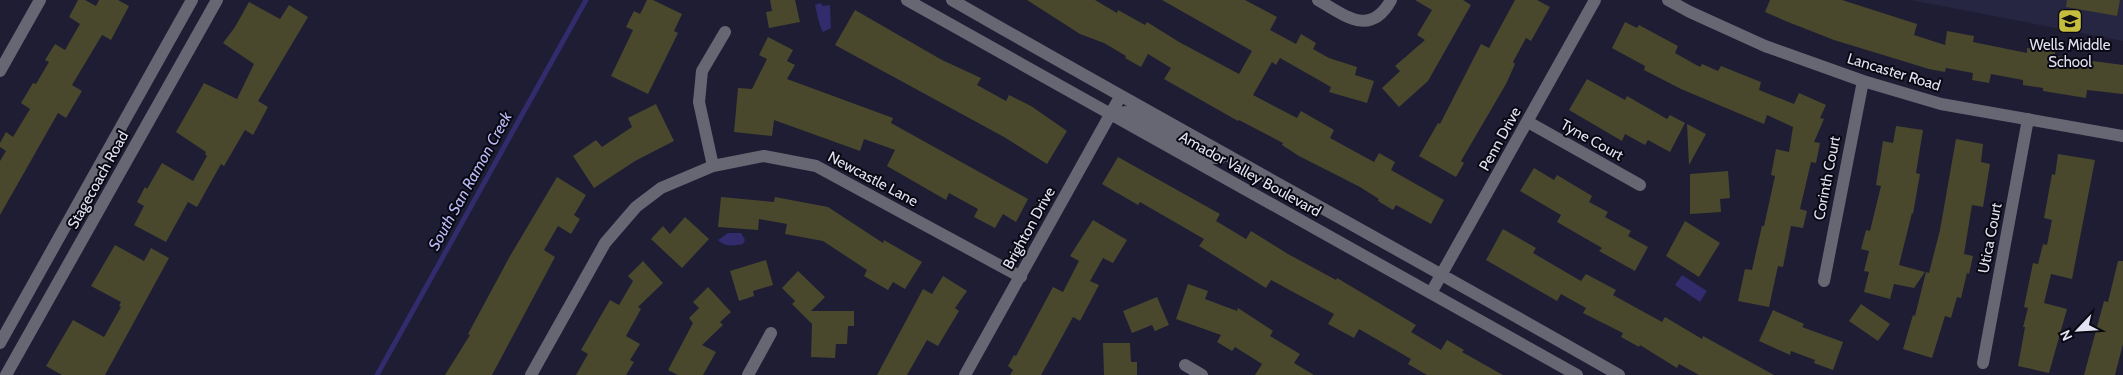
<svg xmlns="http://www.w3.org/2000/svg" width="2123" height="375" viewBox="0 0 2123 375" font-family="Cabin,sans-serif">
  <rect width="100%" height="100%" fill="#1e1d34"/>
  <path fill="#262542" d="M1910,0h213v41z"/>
  <path fill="#322b6c" d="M820,3l3,3 7,-1 1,23 -8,4c-4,-7 -6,-19 -8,-27z
    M728,233h13l4,7 -2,4c-9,2 -19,3 -25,-4z
    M1682,275l25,16 -7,11 -25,-17z"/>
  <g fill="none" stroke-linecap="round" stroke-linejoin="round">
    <path stroke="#322b6c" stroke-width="5" d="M377,375l209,-375"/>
  </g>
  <path fill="#49482c" d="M78,0h7l11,6 3,-6h19l11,6 -18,34 -9,-5 -30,50 10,6 -16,27 -8,-5 -58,102v-54l6,-10 -6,-4v-4l6,-11 7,5 17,-28 -9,-6 12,-20 3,1 13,-22 -4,-2 10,-16 10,6 15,-26 -11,-7z
    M647,0h6l29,14 -8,17 4,2 -30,61 -37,-18 22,-46 -7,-3 8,-16 6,3z
    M770,0h25l5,22 -31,6 -3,-16 6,-1z
    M1027,0h68l22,13 1,-3 27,15 2,-3 32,20 60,32 13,-23 -90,-51h83l32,17 -7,13 26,14 5,-10 15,9 -3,6 16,9 28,9 -2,8 19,6 -7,22 -38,-11 2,-5 -51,-29 -4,7 -4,-3 -19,33 44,23 4,-7 33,19 -4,8 44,24 5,-9 16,9 -4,8 53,30 -13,24 -35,-19 -3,5 -15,-9 1,-2 -19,-12 -61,-31 -17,-11 1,-2 -44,-23 -1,1 -74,-42 7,-11 -23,-14 -7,13 -16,-9 1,-2 -22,-13 -24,-9z
    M1415,0h48l8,5 -43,76 -29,26 -17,-19 18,-17 -5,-5 30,-26 -8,-5 15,-25z
    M1515,0h22l13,7 -19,34 -5,-3 -13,24 2,2 -9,20 -45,77 3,2 -8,14 -37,-21 19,-33 2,1 41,-80 8,4z
    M1770,0h72l75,24 -3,11 31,10 2,-14 27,5 -1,6 54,11v-5l28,3v5l68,9v29l-36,-4 -1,8 -43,-7v-3l-20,-3v-5l-32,-6 -2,9 -17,-3 1,-7 -27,-5 -1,4 -16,-3 -95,-29 -46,-18 -23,-10z
    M2067,0h53l-3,16 -51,-9z
    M249,2l31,17 9,-14 19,12 -50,84 10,6 -15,28 -8,-5 -21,36 -3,-2 -24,43 -9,-5 -22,40 -32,-17 10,-19 -7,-4 8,-15 2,2 15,-26 31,18 14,-25 -2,-2 1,-2 -30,-20 28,-49 33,16 17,-35 -31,-21 12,-16z
    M855,10l87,50 39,18 -4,7 29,16 3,-6 22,11 36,25 -20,33 -43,-27 -169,-92z
    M1625,22l12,6 2,-3 39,21 -3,7 25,14 2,-3 16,7 3,-5 40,16 -2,8 35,14 5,-11 27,12 -6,13 4,1 -10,23 6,1 -4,20 -5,-1 -11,47 7,2 -4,17 -12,-2 -8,41 -5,-1 -9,41 -31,-6 7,-32 7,1 10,-44h2l11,-50 -4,-1 5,-26 13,3 4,-25 -26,-12 -3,9 -83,-35 -37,-19 1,-4 -33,-18z
    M768,37l25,13 -6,11 8,4 -8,14 106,39 -2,5 137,76 -12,23 -13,-8 -8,14 -21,-11 4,-8 -29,-16 -3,7 -59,-34 8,-16 -31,-11 -4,12 -86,-31 -2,16 -38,-4 4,-44 14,1 15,-30 -8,-4z
    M1587,79l38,21 2,-4 40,23 3,-4 15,8 -15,29 -22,-12 -3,5 -20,-11 -3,7 -53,-31z
    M656,104l18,37 -39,20 -41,27 -21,-32 23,-16 6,7 30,-20 -4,-9z
    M1687,124l19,10 -17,31z
    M1896,126l27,4 -7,43 4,1 -7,40 -1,-1 -13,52 26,7 -11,16 -20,-4 -4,15 -26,-7 5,-20 -5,-1 5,-20 -8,-2 5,-19 4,1 11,-45 -5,-1 7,-44 10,2z
    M1956,139l27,5 -2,18 9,2 -7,43 -11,-2 -8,49 9,2 -4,18 -2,-1 -6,25 -4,-1 -6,21 -6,-2 -13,42 -29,-9 10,-34 2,1 11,-44 3,1 11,-43z
    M2058,154l37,6 -23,119 -21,-5 -7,29 23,6 -18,64 -31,-7 7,-39h-2l5,-19 -4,-1 9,-44 5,1 5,-20 4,1 5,-25 -8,-2 8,-44 3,1z
    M1118,157l102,57 -4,7 30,18 5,-8 37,23 48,26 1,-2 79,47 -5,7 30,18 6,-10 17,10 -2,2 41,23h-76l-19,-11 3,-5 -52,-30 -5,9 -26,-14 6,-10 -63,-34 -5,8 -67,-42 5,-7 -64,-37 -2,3 -36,-21z
    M1534,168l20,12 3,-5 35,21 -3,6 19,10 -3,5 26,14 -3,5 20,11 -13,24 -36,-20 3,-3 -45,-26 4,-7 -41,-24z
    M1728,171l2,27 -10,1 1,13 -31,2v-40z
    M557,177l29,18 -12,20 6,4 -9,15 -13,-8 -14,24 11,7 -63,118h-47l25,-40 -2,-1 42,-78z
    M721,197l53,5 1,-5 53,10 55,36 1,-3 38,22 -17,27 -12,-7 -5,8 -24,-14 3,-6 -44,-29 -38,-7 2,-10 -28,-5 -1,11 -40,-3z
    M685,217l24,22 -27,29 -31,-29 12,-13 7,8z
    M1093,220l34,20 -14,23 -10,-5 -13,23 9,4 -19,36 -7,-4 -32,58h-31l3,-5 -5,-4 6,-11 2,1 37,-69 10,5 16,-31 -9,-5z
    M1685,221l35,22 -21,34 -33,-21z
    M1503,229l33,19 -3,5 48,28 5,-7 30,16 -3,5 49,27 3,-5 37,22 1,-3 71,39h-75l-20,-11 -2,4 -37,-23 -1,2 -18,-10 2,-4 -40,-20 3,-5 -25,-14 -4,7 -71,-41z
    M115,245l29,16 7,-13 18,10 -64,117h-43l-16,-9 27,-46 31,17 17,-30 -2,-1 2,-4 -30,-16z
    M766,260l7,25 -20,6 1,5 -15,5 -9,-30z
    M643,261l20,22 -25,24 3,2 -15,27 14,8 -10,16 4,2 -8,13h-50l12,-21 -7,-4 29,-50 9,5 14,-24 -5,-5z
    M2118,261h5v83l-8,31h-31l20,-74 4,1z
    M798,271l27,26 -14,14h43v15h-6l-1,18h-11l-1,14 -24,-1 1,-33 -20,-20 3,-3 -13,-13z
    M943,276l24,15 -12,17 4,3 -21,35 -11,-6 -20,35h-30l46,-86 9,5z
    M1188,284l20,7 -3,8 32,12 1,-3 35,23 -3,5 30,18 -6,9 20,12h-59l7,-11 -27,-17 -3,4 -15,-9 4,-7 -45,-16z
    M708,287l23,25 -11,10 3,3 -21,20 14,7 -13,23h-25l-10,-5 25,-47 -4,-5 10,-10 -6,-6z
    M1157,297l12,28 -14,6 -3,-6 -20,8 -9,-22z
    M1861,304l29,20 -12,17 -29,-20z
    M1773,310l31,14 -2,3 41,15 -10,28 -19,-7 1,-3 -24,-9 -1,4 -31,-14z
    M1103,343h27l1,19h6v13h-33z"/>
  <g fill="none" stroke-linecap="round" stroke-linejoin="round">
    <path stroke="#666773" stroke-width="12" d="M907,0l670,375
      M952,0c221,127 445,248 667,375
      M1318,0c26,15 52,38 73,0
      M1668,0l22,12 75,34 98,35 78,23 182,32
      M0,71l40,-71
      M1110,115l16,-3 12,4 74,42h8l4,-4
      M1528,122l112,63
      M713,166l-14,-64 3,-31 23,-39
      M1824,281l39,-200
      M1431,293l164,-293
      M0,343l192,-343
      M1983,363l45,-244
      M1185,365l17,10
      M6,375l211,-375
      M531,375l74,-132 31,-36 25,-19 52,-22 51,-10 52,10 205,111
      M748,375l23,-42
      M965,375l155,-278"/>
  </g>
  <defs>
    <symbol id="school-square" viewBox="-11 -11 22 22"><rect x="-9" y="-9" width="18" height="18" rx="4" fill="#c4bd3e" stroke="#090812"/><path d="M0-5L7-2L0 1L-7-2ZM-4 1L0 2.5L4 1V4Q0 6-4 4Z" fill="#111"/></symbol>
  </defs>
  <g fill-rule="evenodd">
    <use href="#school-square" x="2056" y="7" width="28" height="28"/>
  </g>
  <g text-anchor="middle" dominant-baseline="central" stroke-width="4" stroke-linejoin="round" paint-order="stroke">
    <g font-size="15" fill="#e2e2f2" stroke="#090812">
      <text x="2070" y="45">Wells Middle<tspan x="2070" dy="17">School</tspan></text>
    </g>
    <g font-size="15" fill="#e2e2f2" stroke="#090812">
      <text transform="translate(1894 72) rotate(17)">Lancaster Road</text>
      <text transform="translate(1500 139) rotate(-61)">Penn Drive</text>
      <text transform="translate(1592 140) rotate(29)">Tyne Court</text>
      <text transform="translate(1250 174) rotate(29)">Amador Valley Boulevard</text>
      <text transform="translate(1827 178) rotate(-79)">Corinth Court</text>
      <text transform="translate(873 179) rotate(28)">Newcastle Lane</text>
      <text transform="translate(98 180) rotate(-61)">Stagecoach Road</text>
      <text transform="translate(1029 228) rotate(-61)">Brighton Drive</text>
      <text transform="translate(1990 238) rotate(-79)">Utica Court</text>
    </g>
    <g font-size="16" font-style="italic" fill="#b9b9f5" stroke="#090812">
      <text transform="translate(470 181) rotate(-61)">South San Ramon Creek</text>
    </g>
  </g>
  <g transform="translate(2078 330) rotate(245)" stroke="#090812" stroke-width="4" paint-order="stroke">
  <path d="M0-4L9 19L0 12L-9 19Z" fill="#e2e2f2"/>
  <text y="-8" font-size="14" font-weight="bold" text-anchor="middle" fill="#e2e2f2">N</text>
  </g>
</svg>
